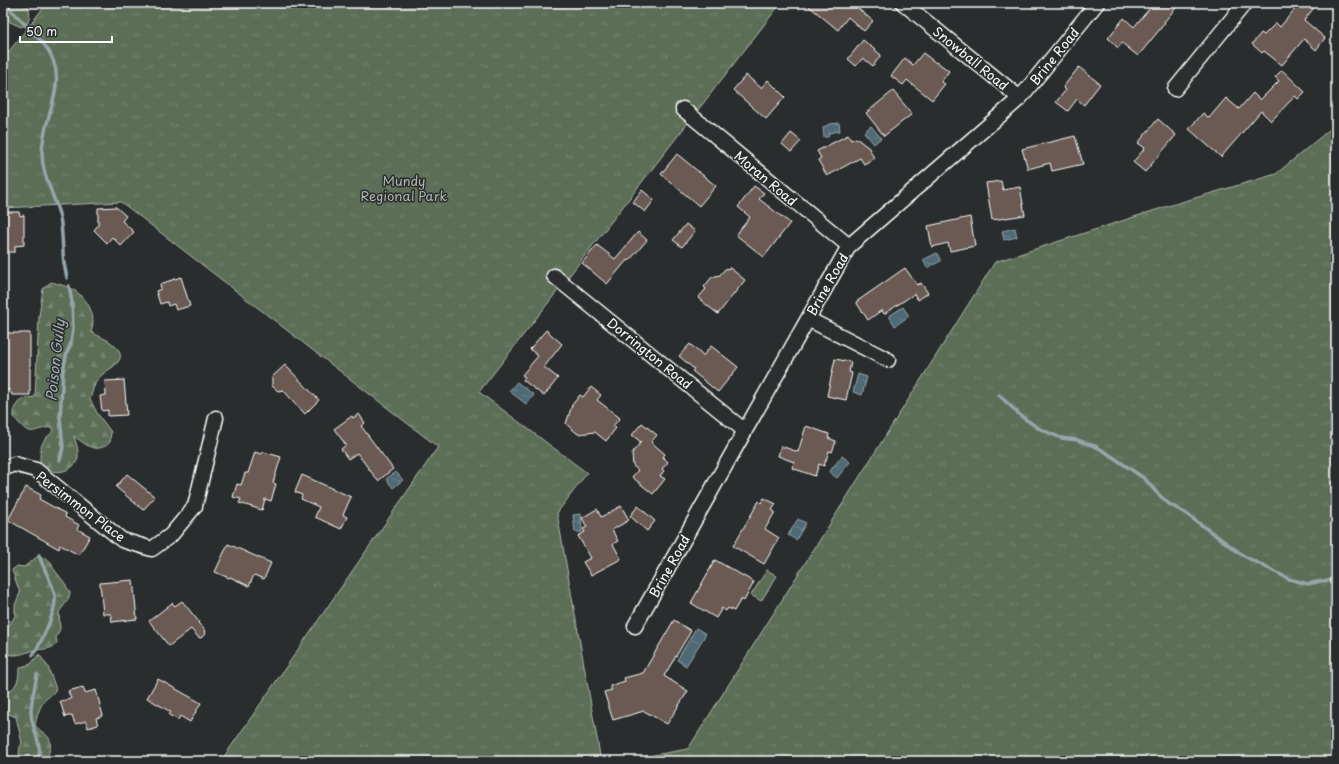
<svg xmlns="http://www.w3.org/2000/svg" width="1339" height="764" viewBox="0 0 1339 764" font-family="'Playpen Sans',sans-serif">
  <defs>
    <pattern id="forest-firs" width="22" height="20" patternUnits="userSpaceOnUse"><rect width="22" height="20" fill="#5c6e57"/><path d="M5 1l3.5 6h-7zM16 11l3.5 6h-7z" fill="#748470"/></pattern>
    <pattern id="park-tufts" width="24" height="20" patternUnits="userSpaceOnUse"><rect width="24" height="20" fill="#5c6e57"/><path d="M3 7l-1-3M5 7V3M7 7l1-3M15 17l-1-3M17 17v-4M19 17l1-3" fill="none" stroke="#748470"/></pattern>
    <pattern id="water-ripples" width="26" height="14" patternUnits="userSpaceOnUse"><rect width="26" height="14" fill="#4f6a74"/><path d="M2 4q2-2 4 0t4 0M15 11q2-2 4 0t4 0" fill="none" stroke="#698089"/></pattern>
  </defs>
  <rect width="100%" height="100%" fill="#2a2d2e"/>
  <filter id="ink" filterUnits="userSpaceOnUse"><feTurbulence type="fractalNoise" baseFrequency=".025" numOctaves="2"/><feDisplacementMap in="SourceGraphic" scale="8" xChannelSelector="R" yChannelSelector="G"/><feConvolveMatrix kernelMatrix="1 2 1 2 8 2 1 2 1" color-interpolation-filters="sRGB"/></filter>
  <g filter="url(#ink)">
    <path fill="url(#forest-firs)" stroke="#aeb6ab" d="M3,3h24c3,8 4,13 0,21l-6,3 -11,-5 -4,-5 -3,1z
      M51,282c7,2 17,4 24,9 13,8 22,25 16,41 7,4 16,7 22,12 20,18 -6,23 -15,35 -4,5 -6,14 -8,20l7,14 14,19 -1,10c-13,13 -24,3 -36,-6 2,7 5,15 4,22 -2,10 -16,16 -26,13 -4,-2 -8,-7 -12,-10 0,-9 0,-16 6,-23 5,-5 6,-3 7,-11 -23,2 -21,13 -39,-10v-9l7,-9 14,-2 4,-81 4,-27z
      M37,557l8,1 6,4 2,6 11,14 6,11 -2,7 -9,12 1,17 -4,8 1,6c-8,8 -11,5 -20,7 -14,2 -20,9 -34,2v-24l7,-4 5,-8v-11l5,-12 -8,-23 5,-4 7,1z
      M39,654l9,13 8,22c-4,6 -7,7 -11,11 -6,7 -8,17 -10,25 3,4 6,6 10,9 10,7 4,17 1,27h-25c-2,-7 -3,-11 1,-18l-6,-26 -7,-3 -6,-6c0,-22 7,-11 14,-26 3,-6 0,-9 4,-15l10,-3z"/>
    <path fill="url(#park-tufts)" stroke="#aeb6ab" d="M47,3h734l-302,389 108,81 -30,40 44,248h-380l217,-314 -317,-245 -118,6v-149z
      M1336,124v637h-716l68,-12 307,-487 173,-56 108,-32z"/>
    <path fill="#5c6e57" stroke="#aeb6ab" d="M767,570l10,6 -16,25 -10,-6z"/>
    <path fill="url(#water-ripples)" stroke="#95a6ac" d="M839,123l1,8 -11,2 -1,4h-4l-1,-10 7,-3z
      M871,126l10,12 -7,6 -10,-12z
      M1015,228l2,9 -13,3 -2,-9z
      M937,253l4,8 -14,7 -4,-8z
      M903,307l6,9 -14,10 -6,-10z
      M858,374l9,3 -5,18 -9,-3z
      M517,382l17,13 -8,9 -17,-13z
      M842,456l8,6 -13,16 -8,-6z
      M396,472l7,8 -10,8 -7,-9z
      M581,514l1,18h-7l-2,-17z
      M798,519l8,4 -10,17 -8,-5z
      M696,628l10,6 -20,32 -9,-6z"/>
    <g fill="none" stroke-linecap="round" stroke-linejoin="round">
      <path stroke="#95a6ac" stroke-width="3.5" d="M4,3l39,40c31,37 -1,71 -1,110 0,24 13,42 18,65 3,15 2,30 4,45 1,5 2,10 3,15
        M999,395l22,21 17,12 23,10 16,2 20,7 10,6 38,26 11,13 13,12 16,9 59,43 45,23 19,5 13,-3 15,-1
        M60,460l3,-13 -3,-29 3,-47 4,-19 4,-9 2,-15 -1,-26 -3,-16
        M33,655c8,-12 24,-45 22,-59 -2,-12 -12,-28 -16,-41
        M37,675c-2,12 -6,25 -6,37 0,17 12,32 8,49"/>
    </g>
    <path fill="#6a5a52" stroke="#fff" d="M805,3h55l-4,4 17,14 -9,10 -16,-14 -10,13z
      M1154,3h26l-16,19 1,1 -27,33 -16,-13 -4,5 -10,-10 16,-20 10,9z
      M1300,3h18l-14,17 21,18 -9,12 -12,-11 -22,26 -18,-14 -2,2 -10,-9 9,-11 3,2 12,-12 4,4z
      M863,40l18,15 -8,11 -10,-8 -7,8 -8,-7z
      M923,53l13,10 1,-1 12,9 -8,11 4,2 -13,16 -25,-20 -4,5 -12,-9 14,-18 8,7z
      M1079,67l21,17 -16,21 -7,-6 -9,12 -12,-9 10,-12 -3,-3z
      M1282,70l23,22 -7,7 -3,-3 -24,25 -10,-10 -40,46 -32,-28 14,-16 6,5 17,-20 13,11 14,-16 7,7 19,-19 -4,-4z
      M746,75l15,13 7,-8 17,17 -19,22 -33,-29z
      M893,91l19,23 -28,22 -18,-23z
      M1158,119l18,16 -31,37 -12,-10 12,-14 -7,-5z
      M791,133l10,8 -10,11 -9,-8z
      M848,135l3,5 5,-2 13,10 5,10 -10,6 -4,-6 -33,18 -9,-16 3,-2 -4,-7z
      M1075,136l8,28 -31,7 -2,-8 -22,6 -6,-20z
      M677,154l39,32 -17,20 -38,-32z
      M1001,181l2,9 17,-3 5,28 -33,5 -6,-37z
      M754,186l10,7 -5,6 31,24 -26,34 -28,-22 14,-18 -12,-10z
      M642,190l12,10 -9,12 -12,-10z
      M116,207l10,9 -4,5 12,11 -13,14 -9,-9 -5,6 -13,-13 4,-5v-17z
      M3,212h16l1,4 4,-1v30l-9,1v6h-12z
      M970,217l5,29 -25,5 -2,-8 -16,4 -4,-21z
      M686,224l9,7 -13,16 -9,-7z
      M638,232l9,8 -18,21 -2,-1 -20,24 -25,-21 15,-18 18,14z
      M730,268l15,12 -27,34 -20,-16 8,-9 -2,-2 8,-10 8,-2 5,-6z
      M905,268l12,17 4,-2 7,10 -10,7 -4,-6 -30,20 -2,-4 -14,10 -12,-18z
      M181,277l9,29 -14,4 -2,-6 -6,2 -1,-4 -7,2 -4,-13 5,-2 -1,-5z
      M546,330l16,14 -18,23 14,11 -14,18 -21,-16 2,-3 -3,-2 16,-19 -8,-7z
      M3,333h27v62h-18l-2,-5h-7z
      M690,344l13,12 8,-10 27,21 -20,25 -26,-21 2,-2 -15,-13z
      M835,359l16,3 -2,10 3,1 -6,27 -19,-4z
      M285,365l34,35 -14,14 -22,-24 -5,1 -6,-5v-9z
      M124,380l3,35 -19,1v-6l-6,1 -2,-15 6,-1 -1,-14z
      M591,387l10,8 -4,5 23,18 -7,8 3,2 -10,13 -11,-9 -17,2 -12,-10 6,-19 8,-10 3,2z
      M359,414l6,9 -4,3 32,43 -15,12 -21,-28 -9,6 -7,-10 5,-4 -12,-16 18,-13 1,2z
      M642,423l15,12 -6,7 14,12 -2,3 5,5 -6,7 2,2 -4,5 5,3 -12,15 -21,-17 6,-7 -5,-4 -1,-13 9,-11 -9,-7z
      M806,426l23,8 -1,4 8,3 -4,11 -3,-1 -5,15 -5,-2 -4,12 -23,-8 2,-6 -16,-6 3,-10 17,6z
      M255,452l6,2 3,-2 17,5 -8,26 3,1 -5,17 -6,-2 -3,11 -23,-7 2,-4 -8,-2 4,-13 4,1 4,-12h3z
      M127,474l28,23 -12,13 -27,-23z
      M302,475l49,22 -8,18 4,2 -6,12 -26,-12 4,-10 -18,-8 1,-4 -7,-3z
      M26,487l15,8 -2,4 27,15 -1,3 14,8 -2,4 13,7 -11,19 -19,-10 -1,4 -51,-29z
      M764,498l12,6 -4,6 3,2 -10,17 14,9 -15,26 -31,-18 26,-45 2,2z
      M621,506l8,14 -17,10 6,11 -5,3 8,15 -30,16 -8,-13 8,-4 -13,-22 7,-4 -2,-3 4,-2 -5,-9 15,-9 4,8z
      M638,506l17,15 -8,10 -17,-15z
      M228,544l43,19 -7,16 -10,-4 -5,11 -19,-9 -1,1 -14,-6z
      M715,560l39,22 -10,19 -3,-2 -7,12 -6,-3 -2,3 -4,-3 -6,10 -25,-15z
      M133,580l4,39 -25,3 -1,-8h-8l-3,-31z
      M182,601l17,21 -1,1 6,6 1,5 -4,4 -3,-1 -7,-8 -22,17 -20,-25 23,-18 3,3z
      M674,620l17,11 -27,45 24,15 -21,33 -23,-13 -31,9 -9,-28 8,-2 -2,-4 15,-5 -1,-3 19,-5z
      M158,679l43,24 -11,19 -10,-6 -2,4 -9,-5 2,-3 -24,-14z
      M83,687l2,6 11,-3 7,26 -7,2 2,7 -10,3 -2,-7 -11,3 -3,-9 -7,2 -5,-16 11,-2 -3,-8z"/>
    <g fill="none" stroke-linecap="round" stroke-linejoin="round">
      <defs>
        <path id="street" d="M903,3l117,95
          M1175,89l70,-86
          M683,109l166,137
          M554,276l191,155
          M808,319l80,41
          M3,469l11,-5 22,6 86,70 30,9 19,-14 24,-29 21,-88
          M635,626l214,-380 171,-148 77,-95"/>
      </defs>
      <use href="#street" stroke="#fff" stroke-width="17"/>
      <use href="#street" stroke="#2a2d2e" stroke-width="14"/>
    </g>
  </g>
  <g text-anchor="middle" dominant-baseline="central" stroke-width="3" stroke-linejoin="round" paint-order="stroke">
    <g font-size="13" fill="#fff" stroke="#2a2d2e">
      <text transform="translate(1054 56) rotate(-51)">Brine Road</text>
      <text transform="translate(971 58) rotate(39)">Snowball Road</text>
      <text transform="translate(766 178) rotate(40)">Moran Road</text>
      <text transform="translate(827 284) rotate(-60)">Brine Road</text>
      <text transform="translate(650 353) rotate(39)">Dorrington Road</text>
      <text transform="translate(81 506) rotate(37)">Persimmon Place</text>
      <text transform="translate(669 566) rotate(-61)">Brine Road</text>
    </g>
    <g font-size="13" fill="#aeb6ab" stroke="#2a2d2e">
      <text x="404" y="180">Mundy<tspan x="404" dy="15">Regional Park</tspan></text>
    </g>
    <g font-size="14" font-style="italic" fill="#a7b4ba" stroke="#2a2d2e">
      <text transform="translate(55 360) rotate(-84)">Poison Gully</text>
    </g>
  </g>
  <rect width="1339" height="764" fill="none" stroke="#2a2d2e" stroke-width="16"/>
  <rect x="8" y="8" width="1323" height="748" fill="none" stroke="#fff" stroke-width="1.5" filter="url(#ink)"/>
  <path d="M20 36v6h92v-6" fill="none" stroke="#ffffff" stroke-width="2"/>
  <text x="26" y="36" font-size="12" fill="#ffffff" stroke="#2a2d2e" stroke-width="3" paint-order="stroke">50 m</text>
</svg>
